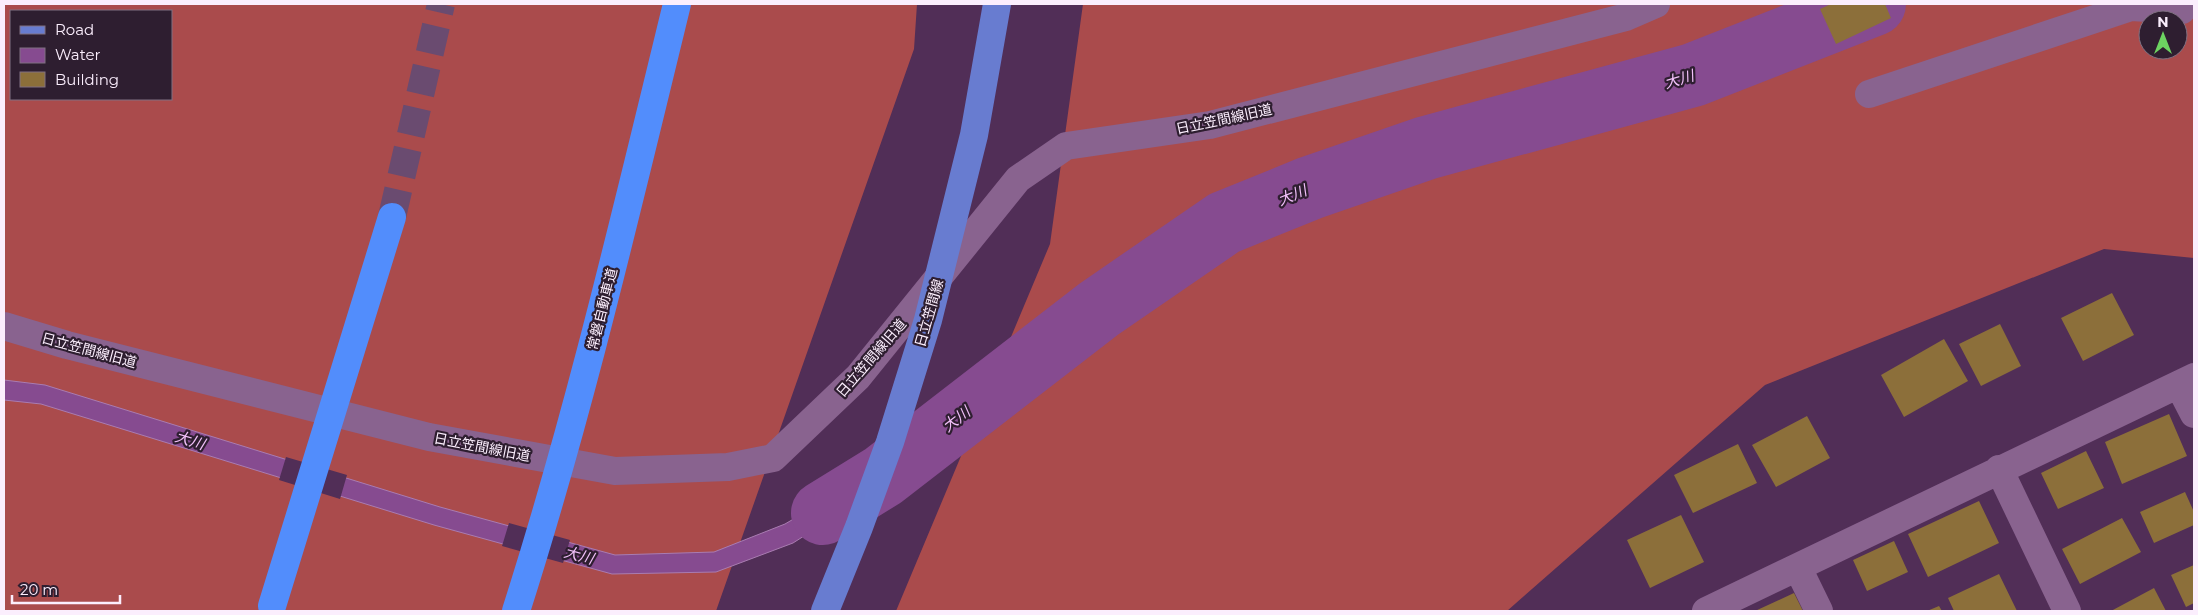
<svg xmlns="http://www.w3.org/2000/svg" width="2198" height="615" viewBox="0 0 2198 615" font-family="Montserrat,'Noto Sans JP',sans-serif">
  <rect width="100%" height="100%" fill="#512e57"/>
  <path fill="#aa4b4c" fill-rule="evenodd" d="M4,4h913l-3,45 -198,562h-712zM11,11h160v88h-160z
    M1083,4h1111v254l-90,-9 -339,136 -258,226h-611l154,-367zM2148,20h30v30h-30z"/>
  <path fill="#864b90" stroke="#a97cb1" d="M4,380l41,5 395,122 175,48 99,-3 71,-28 99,-58v19l-91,58 -77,29 -104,2 -178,-49 -393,-121 -37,-4z"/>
  <path fill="#512e57" d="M286,457l61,18 -7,24 -61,-19z
    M883,463l2,24 -76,49 15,-38z
    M509,523l61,17 -7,23 -61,-17z"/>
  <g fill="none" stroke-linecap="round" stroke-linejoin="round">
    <path stroke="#864b90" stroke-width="64" d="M823,513l60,-37 216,-167 125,-86 86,-35 116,-40 267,-73 181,-71"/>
  </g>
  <path fill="#8c6f3a" d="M1831,4h54l6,14 -55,26 -16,-35z
    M2112,293l22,42 -51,26 -22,-43z
    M2000,324l21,42 -40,20 -22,-42z
    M1944,339l24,42 -64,36 -23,-42z
    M2169,414l18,42 -65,28 -17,-42z
    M1807,416l23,42 -54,29 -24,-42z
    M1738,444l19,39 -64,30 -19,-38z
    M2086,451l18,37 -46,21 -17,-36z
    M2185,492l9,20v13l-40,18 -14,-31z
    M1979,501l20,42 -71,34 -20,-43z
    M1681,515l23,47 -54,26 -23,-48z
    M2122,518l19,34 -61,32 -18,-35z
    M1894,541l14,31 -41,19 -14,-31z
    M2194,565v38l-8,4 -15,-32z
    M1999,574l18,37h-63l-6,-13z
    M2154,588l12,23h-55z
    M1794,593l9,18h-48z
    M1939,606l3,5h-15z"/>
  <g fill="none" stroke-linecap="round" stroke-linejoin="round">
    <path stroke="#6a4b70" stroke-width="28" stroke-dasharray="28 14" stroke-linecap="butt" d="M392,217l49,-213"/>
    <path stroke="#89638f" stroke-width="28" d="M2131,7l51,3
      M1869,94l262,-87v-3
      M4,326l63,19 362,92 186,34 113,-4 45,-9 85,-81 160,-198 48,-33 144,-21 416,-108 30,-13
      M2179,385l15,29
      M1999,469l68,142
      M1798,568l21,43
      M1706,611l488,-234"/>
    <path stroke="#687cd0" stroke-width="28" d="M825,611l34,-84 31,-85 38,-122 46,-185 23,-131"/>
    <path stroke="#528dfc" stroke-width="28" d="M272,606l120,-389
      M516,611c64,-200 111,-403 161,-607"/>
  </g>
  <g text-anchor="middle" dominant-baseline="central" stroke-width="4.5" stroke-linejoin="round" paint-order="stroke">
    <g font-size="14" fill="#fbeefd" stroke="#2e1e30">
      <text transform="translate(1224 119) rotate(-12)">日立笠間線旧道</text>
      <text transform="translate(602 309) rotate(-76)">常磐自動車道</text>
      <text transform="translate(929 313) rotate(-74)">日立笠間線</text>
      <text transform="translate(89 350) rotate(15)">日立笠間線旧道</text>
      <text transform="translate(871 358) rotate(-49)">日立笠間線旧道</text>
      <text transform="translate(482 447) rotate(11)">日立笠間線旧道</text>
    </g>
    <g font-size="15" font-style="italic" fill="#f3c2fb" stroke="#2e1e30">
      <text transform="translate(1679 79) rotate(-16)">大川</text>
      <text transform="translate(1292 195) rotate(-22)">大川</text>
      <text transform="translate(956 419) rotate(-38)">大川</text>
      <text transform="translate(190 440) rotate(17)">大川</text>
      <text transform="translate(579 555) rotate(15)">大川</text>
    </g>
  </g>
  <rect width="2198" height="615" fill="none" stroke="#fbeefd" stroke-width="10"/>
  <rect x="10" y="10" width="162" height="90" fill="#2e1e30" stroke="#807182"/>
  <rect x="20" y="26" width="25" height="8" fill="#687cd0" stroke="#807182"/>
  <text x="55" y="35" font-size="15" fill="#fbeefd">Road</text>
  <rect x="20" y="48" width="25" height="15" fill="#864b90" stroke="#807182"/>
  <text x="55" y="60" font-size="15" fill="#fbeefd">Water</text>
  <rect x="20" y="72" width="25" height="15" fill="#8c6f3a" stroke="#807182"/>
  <text x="55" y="85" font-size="15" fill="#fbeefd">Building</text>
  <g transform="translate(2163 35)"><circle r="24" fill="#2e1e30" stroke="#807182"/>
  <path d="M0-4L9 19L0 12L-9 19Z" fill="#6dd361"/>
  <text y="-8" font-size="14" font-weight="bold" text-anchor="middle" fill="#fbeefd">N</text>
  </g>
  <path d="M12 595v8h108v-8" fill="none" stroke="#fbeefd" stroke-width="2.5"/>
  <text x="20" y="595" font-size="15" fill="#fbeefd" stroke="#2e1e30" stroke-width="4" paint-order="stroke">20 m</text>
</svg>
